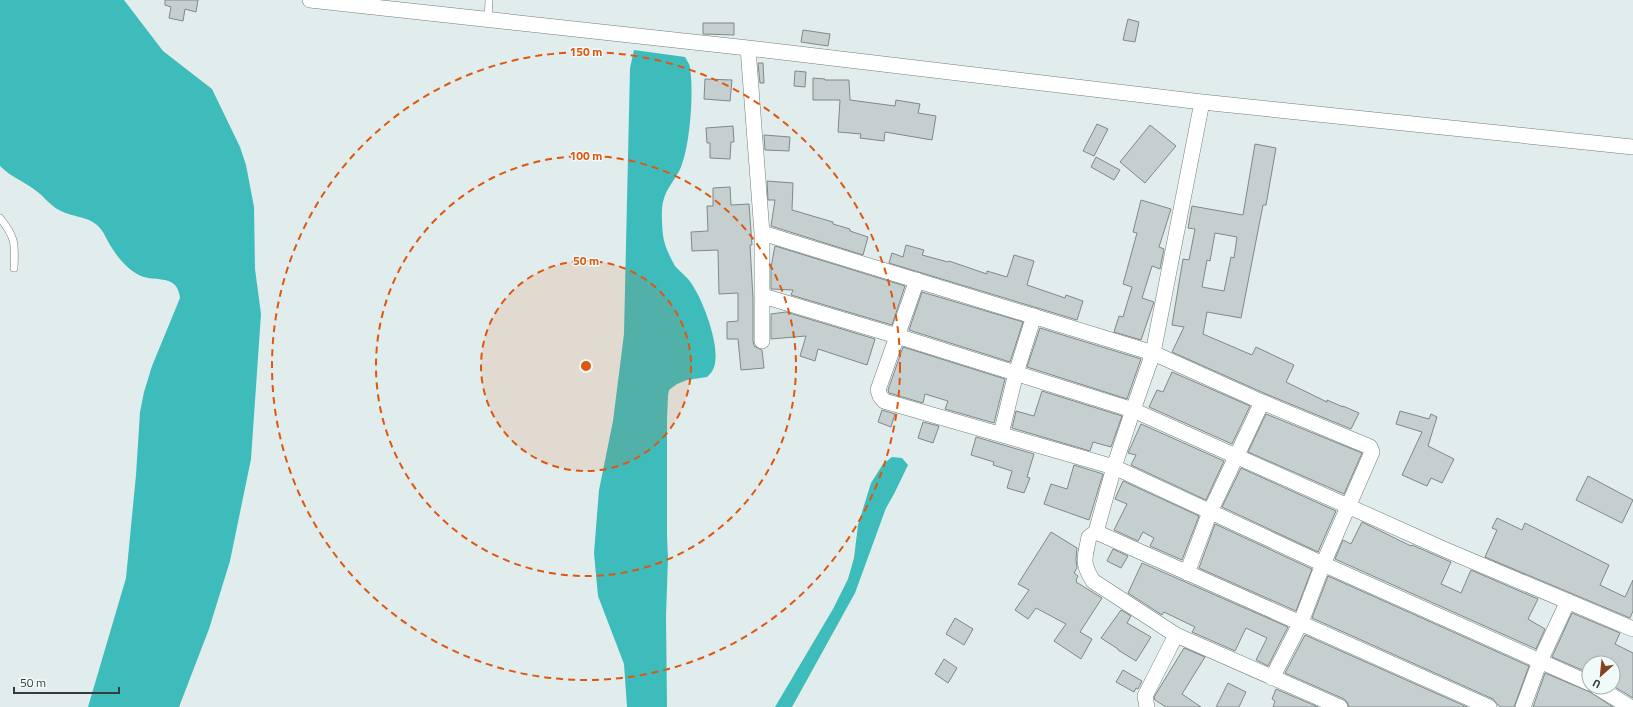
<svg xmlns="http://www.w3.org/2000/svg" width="1633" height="707" viewBox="0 0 1633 707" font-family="'Titillium Web',sans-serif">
  <rect width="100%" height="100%" fill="#e1ecec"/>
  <path fill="#3ebcbc" d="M0,0h124l39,51 49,38 28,58 6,18 8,42 1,62 6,45 -10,145 -21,102 -21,68 -30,78h-91l38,-129 10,-103 4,-63 4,-20 8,-26 28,-68c-3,-27 -28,-14 -43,-24 -10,-6 -19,-16 -25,-26 -5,-7 -8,-17 -15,-23 -11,-9 -24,-8 -36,-14 -11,-5 -17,-15 -26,-21 -12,-9 -24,-13 -35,-24z
    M634,50l51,7c2,4 5,7 5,11 4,24 0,77 -9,99 -5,12 -15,21 -18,35 -2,9 -1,23 0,33 1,10 7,22 12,31 6,7 14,12 18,20 11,17 28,62 21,81 -1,4 -4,7 -7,10l-20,3 -10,4 -8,6 -1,6 -1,23v117l1,22 -2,58 1,91h-40l-3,-43 -26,-68 -4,-43 5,-63 14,-69 11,-87 6,-266z
    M892,457l10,1 6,7 -14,29 -8,14 -31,85 -63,114h-17l58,-98 15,-30 6,-21 4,-33 13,-42 12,-19z"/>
  <path fill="#c5cfcf" stroke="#7f8988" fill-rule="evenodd" d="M165,0h33l-2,12 -11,-3 -2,12 -14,-3 2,-11 -6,-2z
    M1128,19l11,3 -4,20 -12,-2z
    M703,23h31v12l-31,-1z
    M803,30l27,4 -2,12 -27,-4z
    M758,63h5l1,20h-4z
    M795,71l11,1 -1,15 -11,-1z
    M813,78l12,1v1h24l1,20 45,6 1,-6 24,4 -2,9 18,3 -4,24 -47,-8 -1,9 -24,-3 1,-4 -23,-2 2,-32h-27z
    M705,79l27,1 -2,21 -26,-2z
    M1097,124l11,5 -14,27 -11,-5z
    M1150,125l26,21 -31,37 -25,-21z
    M733,126l1,16h-3l-1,17 -20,-1v-15h-3l-1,-15z
    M764,135l26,2 -1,14 -24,-1z
    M1255,144l21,4 -10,57h-3l-22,113 -34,-6 -4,22 49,21 4,-8 38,18 -8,17 41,20v-2l16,7v-1l16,7 -8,16 -85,-35 -94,-42 12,-25 -12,-2 11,-66 6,1 6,-31 -7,-1 4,-22 51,9zM1215,233l22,4 -3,21 -3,-1 -7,34 -22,-4 5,-27 3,1z
    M1096,157l24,13 -6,10 -23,-13z
    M767,181l26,2 -1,27 41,12v2l17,5v2l18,6 -5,18 -92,-29 4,-26h-7z
    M730,187l1,18 18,-1 3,41h-2l3,54v42l1,5 8,4 2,18 -23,2 -3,-31h-11v-17l11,-1v-28l-19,1 -1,-44 -26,1 -1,-19 17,-1 -1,-25h6v-18z
    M1141,200l30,9 -12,38 5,2 -4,20 -8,-3 -10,32 12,4 -13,38 -27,-8 5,-16 4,1 9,-30 -9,-3 14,-51 -4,-1z
    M906,245l18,5 -2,5 26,7 1,-1 38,13v-3l20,6 7,-22 20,6 -7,24 38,13 1,-3 17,6 -6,19 -188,-57 3,-10 11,4z
    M775,246l130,40 -13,39 -101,-30 2,-5 -22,-1v-22z
    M922,292l101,30 -13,40 -101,-32z
    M786,312l89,27 -8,26 -49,-16 -3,12 -15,-5 6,-20 -35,3v-25z
    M1040,328l101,31 -14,40 -100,-32z
    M903,347l102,32 -11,44 -49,-14 3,-8 -23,-7 -2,9 -34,-10 -1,-3z
    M1172,372l78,34 -18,38 -83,-37 8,-17 6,2z
    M1042,391l80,25 -11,31 -18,-5 -3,9 -78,-23 4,-17 18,5z
    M882,410l13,4 -4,13 -13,-5z
    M1400,411l29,8 2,-5 6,3 -9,29 26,13 -12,24 -11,-5 -4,8 -25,-11 20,-43 -26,-8z
    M1266,414l96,39 -18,41 -96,-42z
    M923,422l16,4 -6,17 -15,-5z
    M1141,424l83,37 -18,39 -75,-35 5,-10 -8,-2z
    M976,437l58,17 -7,23 3,1 -6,15 -17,-5 5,-17 -19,-6 1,-3 -23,-7z
    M1074,465l29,9 -14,46 -45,-16 7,-20 16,5z
    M1241,468l95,43 -18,41 -96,-45z
    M1588,476l45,24 -11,23 -46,-23z
    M1123,481l76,35 -17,44 -32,-14 4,-8 -11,-6 -5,9 -24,-11 13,-26 -12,-5z
    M1497,518l25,12 3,-7 84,42 -9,20 25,12 8,-17v31l-3,7 -145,-61 12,-27 -5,-2z
    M1362,522l49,24 1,-1 39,17 -10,22 20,9 10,-23 67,29 -10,20 17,10 -9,20 -201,-90 8,-19 8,4z
    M1215,524l97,45 -16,42 -97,-43z
    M1051,532l26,16 -1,11 1,9 -3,5 4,3 -2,4 1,1 -1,1 26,16 -22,34 12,7 -11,20 -27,-18 12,-17 -30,-16 -8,11 -13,-9 14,-20 -11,-6z
    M1113,549l15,7 -7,12 -14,-7z
    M1142,563l146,64 -20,39 -12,-6 11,-22 -21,-10 -11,23 -43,-19 3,-5 -31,-15 -2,3 -34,-22z
    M1328,576l201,90 -15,41h-13l-3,-2 -5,-6 -181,-81z
    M1121,610l10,6 -4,7 24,14 -15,24 -18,-11v-1l-17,-11z
    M1572,613l48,20 -5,11 18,9v45l-20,-12v-23h-24v10l-37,-16z
    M955,618l18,11 -9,16 -18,-11z
    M1305,635l162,72h-118l-2,-5 -3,-3 -59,-26z
    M1184,648l21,9 -23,37 19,13h-35l-11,-7 -1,-3z
    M944,659l13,9 -9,15 -13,-9z
    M1123,670l19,11 -4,8 -2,-1 -2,4 -18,-10z
    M1545,673l45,19 23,15h-80z
    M1228,683l18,9 -7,15h-23z
    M1276,689l42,18h-45l2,-6 -3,-2z"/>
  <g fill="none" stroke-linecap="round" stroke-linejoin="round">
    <defs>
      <path id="service" d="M488,20l1,-20
        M0,218c16,20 15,26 14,50"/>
      <path id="minor" d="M310,0l438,48 454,54 431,45
        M748,48l14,185v108
        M762,233l391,120 109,49 108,45 2,5 -49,112 -22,58 -29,56
        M917,280l-39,110 2,6 4,5 230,66 209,97 266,119
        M763,296l134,40 236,74 313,140 187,79
        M1001,434l15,-61 18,-57
        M1096,532l393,175
        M1187,573l23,-61 52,-110
        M1176,635l164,72
        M1597,687l33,20
        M1147,707l-2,-11 31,-61 -83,-54c-12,-19 -8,-23 -4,-44l7,-5 18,-65 19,-57 20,-57 49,-251
        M1523,707l17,-46 28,-60"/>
    </defs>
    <use href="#service" stroke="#737d7c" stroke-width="8"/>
    <use href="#minor" stroke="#737d7c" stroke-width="16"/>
    <use href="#service" stroke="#fff" stroke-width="7"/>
    <use href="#minor" stroke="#fff" stroke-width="15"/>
  </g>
  <circle cx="586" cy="366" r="105" fill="#df570e" fill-opacity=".12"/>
  <g fill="none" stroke="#df570e" stroke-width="2" stroke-dasharray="7 5">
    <circle cx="586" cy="366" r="105"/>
    <circle cx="586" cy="366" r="210"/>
    <circle cx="586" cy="366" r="314"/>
  </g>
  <circle cx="586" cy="366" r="6" fill="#df570e" stroke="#effaf9" stroke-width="2"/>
  <g font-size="12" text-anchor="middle" font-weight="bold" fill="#df570e" stroke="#effaf9" stroke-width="3" stroke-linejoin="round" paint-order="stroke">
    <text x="586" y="56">150 m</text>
    <text x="586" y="160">100 m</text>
    <text x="586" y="265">50 m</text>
  </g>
  <g transform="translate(1601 675) rotate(207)"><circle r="19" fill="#effaf9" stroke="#a5adad"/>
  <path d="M0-3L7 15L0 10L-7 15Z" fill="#88411e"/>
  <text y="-6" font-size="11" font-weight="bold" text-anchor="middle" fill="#363a3a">U</text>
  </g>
  <path d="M14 687v6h105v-6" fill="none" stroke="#363a3a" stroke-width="2"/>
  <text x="20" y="687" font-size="12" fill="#363a3a" stroke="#effaf9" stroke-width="3" paint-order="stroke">50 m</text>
</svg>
